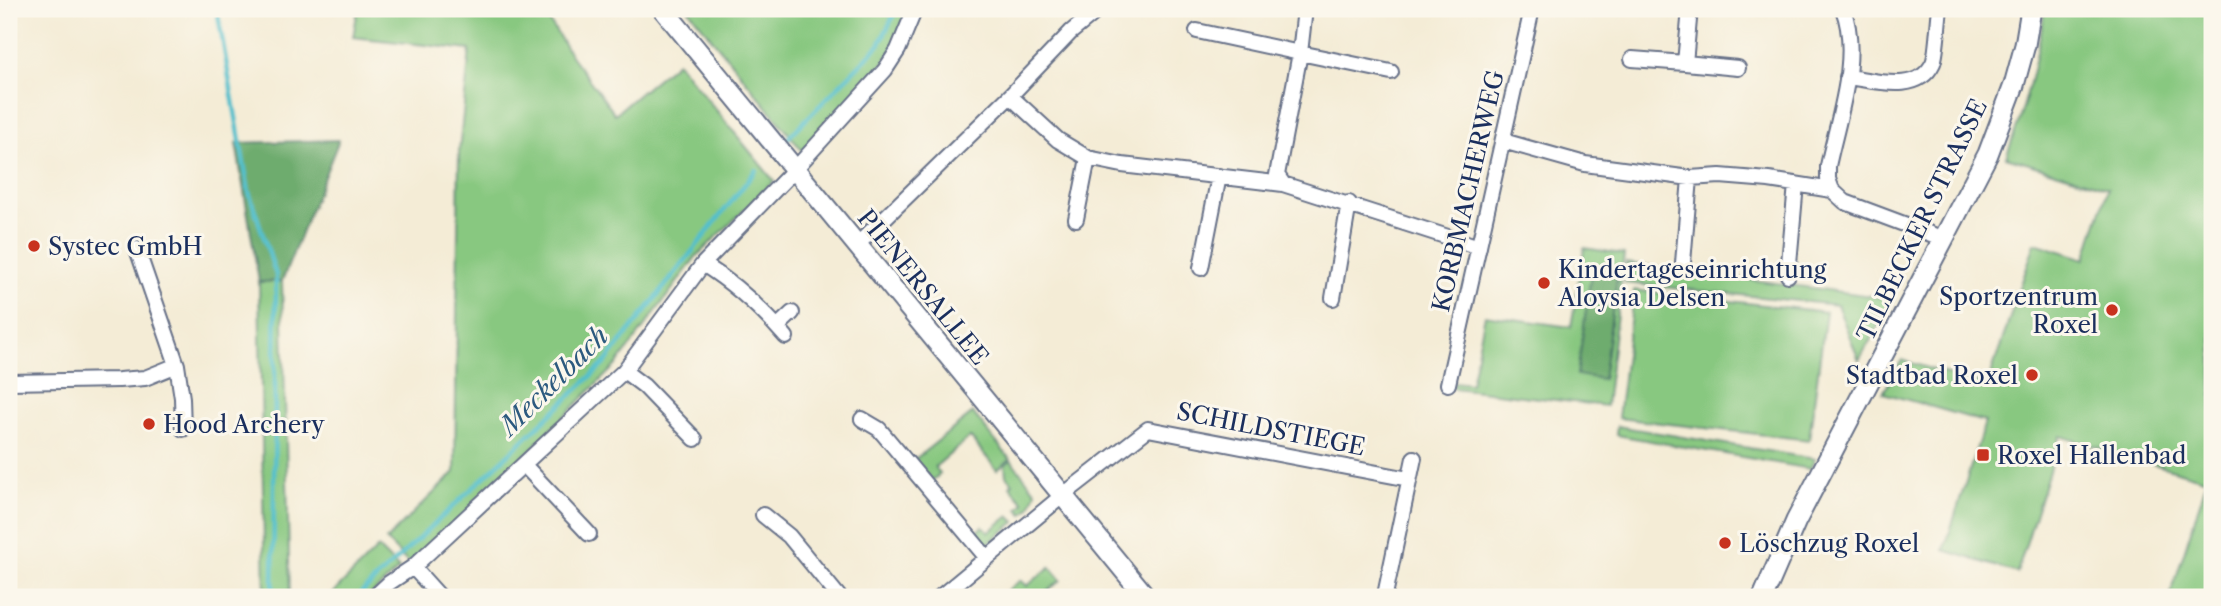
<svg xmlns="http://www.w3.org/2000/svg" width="2221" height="606" viewBox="0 0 2221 606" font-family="'Libre Caslon Text',serif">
  <rect width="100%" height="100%" fill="#fbf7ec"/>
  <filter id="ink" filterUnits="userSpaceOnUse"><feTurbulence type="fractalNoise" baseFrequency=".0143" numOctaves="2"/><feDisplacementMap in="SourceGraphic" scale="14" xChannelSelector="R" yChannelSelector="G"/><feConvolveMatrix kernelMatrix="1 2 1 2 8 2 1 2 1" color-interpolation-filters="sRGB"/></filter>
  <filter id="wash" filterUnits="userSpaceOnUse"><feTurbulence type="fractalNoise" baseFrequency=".00686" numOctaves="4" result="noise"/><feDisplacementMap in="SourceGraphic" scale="28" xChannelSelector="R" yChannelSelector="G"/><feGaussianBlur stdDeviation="1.57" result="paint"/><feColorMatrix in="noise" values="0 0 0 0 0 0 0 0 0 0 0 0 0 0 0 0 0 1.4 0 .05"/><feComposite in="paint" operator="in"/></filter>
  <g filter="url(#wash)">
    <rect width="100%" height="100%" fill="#f4ecd6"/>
    <path fill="#88c880" stroke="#527c6f" stroke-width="2" fill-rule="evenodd" d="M358,9h184l30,48 43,57 62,-52 97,119 -78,76 -79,107 -205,203 -26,-27 69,-68 4,-321 11,-101 -117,-13z
      M688,9h220l-15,39 -12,19 -77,86z
      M2045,9h167v588h-42l37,-117 -147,-44 -43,137 -73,-23 41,-128 -102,-29 19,-33 85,26 48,-143 50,16 23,-71 -102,-31c20,-52 30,-94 39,-148z
      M1584,248l40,6 -18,152 -153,-18 1,-6 17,2 14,-69 86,12zM1592,268l26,3 -15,108z
      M1626,263l268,36 -35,61 -22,-55 -212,-22z
      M282,281l8,316h-25l-6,-315z
      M1634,290l192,22 -17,128 -191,-22z
      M973,413l37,46 -13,11 -27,-33 -35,30 5,7 -8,7 -18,-21z
      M1617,426l198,33 -5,10 -194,-34z
      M1011,460l25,32 -6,15 -7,7 -5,-5 6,-6 -14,-17 3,-3 -7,-7 -1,-11z
      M1009,516l6,6 -26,21h-4l-10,-10 8,-7 6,6z
      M378,548l21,21 -30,28h-40z
      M1050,567l11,13 -21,17h-41l22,-17 6,6z"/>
    <path fill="#6eac6e" stroke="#446e66" stroke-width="2" d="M339,140l-57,141 -23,1 -23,-139z
      M1592,267l26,4 -15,108 -26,-4z"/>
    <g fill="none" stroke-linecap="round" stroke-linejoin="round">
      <path stroke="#53bfcc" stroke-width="4.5" d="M217,9l32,183 27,83 -3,322
        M788,138l91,-93 18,-36
        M357,597l247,-233 152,-194"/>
    </g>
  </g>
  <g filter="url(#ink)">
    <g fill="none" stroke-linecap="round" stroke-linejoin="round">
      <defs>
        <path id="street" d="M1690,9l-5,54 53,5
          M1197,31l103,22 5,-44
          M1632,59l53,4
          M1847,77c27,3 71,18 86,-14 4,-9 5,-42 7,-54
          M1010,96l48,44 30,18
          M1503,141l82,23 105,14 30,-2 49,4 63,10 13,12 99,37
          M1283,184l-6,-9 23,-122 91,19
          M1832,190l-4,-11v-13c10,-48 33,-110 15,-157
          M1076,219l12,-61 34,7 161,19 196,63
          M857,245l153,-149 61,-64 28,-23
          M137,249l40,116 5,33 1,31
          M1683,263l7,-85
          M703,264c32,20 58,44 83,73
          M1201,268l18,-92
          M1788,275l8,-91
          M1333,298l16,-95
          M777,327l15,-14
          M624,371l20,15 51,53
          M9,382l110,-2 26,-2 32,-13
          M1448,384l84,-375
          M862,419l17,10 108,129
          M525,466l64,68
          M763,515l26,21 50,61
          M413,567l27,30
          M1385,595l29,-137
          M374,597l15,-14 24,-16 211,-196 79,-107 93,-96 89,-98 13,-20 17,-41
          M940,597l122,-101 86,-67 261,50"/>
        <path id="secondary" d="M663,9c162,195 322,392 483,588
          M1763,597l33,-76 192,-367 26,-69 11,-40 6,-36"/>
      </defs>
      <use href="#street" stroke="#677188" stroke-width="18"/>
      <use href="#secondary" stroke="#677188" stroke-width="23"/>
      <use href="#street" stroke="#fff" stroke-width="14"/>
      <use href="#secondary" stroke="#fff" stroke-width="19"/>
    </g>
  </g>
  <g fill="#c8321e" stroke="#fbf7ec" stroke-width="2.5">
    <circle cx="34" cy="246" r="7"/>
    <circle cx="1544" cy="283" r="7"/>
    <circle cx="2112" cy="310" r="7"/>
    <circle cx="2032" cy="375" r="7"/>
    <circle cx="149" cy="424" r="7"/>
    <rect x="1976" y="448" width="14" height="14" rx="3.5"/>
    <circle cx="1725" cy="543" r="7"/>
  </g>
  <g text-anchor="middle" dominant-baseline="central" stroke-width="6" stroke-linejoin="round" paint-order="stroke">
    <g font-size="24" fill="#1b2f5e" stroke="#fbf7ec">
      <text transform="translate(1468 191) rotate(-77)">KORBMACHERWEG</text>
      <text transform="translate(1922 220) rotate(-64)">TILBECKER STRASSE</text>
      <text transform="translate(923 287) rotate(51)">PIENERSALLEE</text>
      <text transform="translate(1271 429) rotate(11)">SCHILDSTIEGE</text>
    </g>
    <g font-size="24" fill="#1b2f5e" stroke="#fbf7ec" text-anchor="start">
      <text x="48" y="246">Systec GmbH</text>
      <text x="1558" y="269">Kindertageseinrichtung<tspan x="1558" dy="28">Aloysia Delsen</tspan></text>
      <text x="2098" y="296" text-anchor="end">Sportzentrum<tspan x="2098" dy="28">Roxel</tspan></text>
      <text x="2018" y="375" text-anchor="end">Stadtbad Roxel</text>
      <text x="163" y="424">Hood Archery</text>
      <text x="1997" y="455">Roxel Hallenbad</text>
      <text x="1739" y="543">Löschzug Roxel</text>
    </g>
    <g font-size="26" font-style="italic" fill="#2c5a7f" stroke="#fbf7ec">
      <text transform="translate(554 381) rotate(-45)">Meckelbach</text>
    </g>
  </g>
  <rect width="2221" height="606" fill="none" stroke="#fbf7ec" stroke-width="35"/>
</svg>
